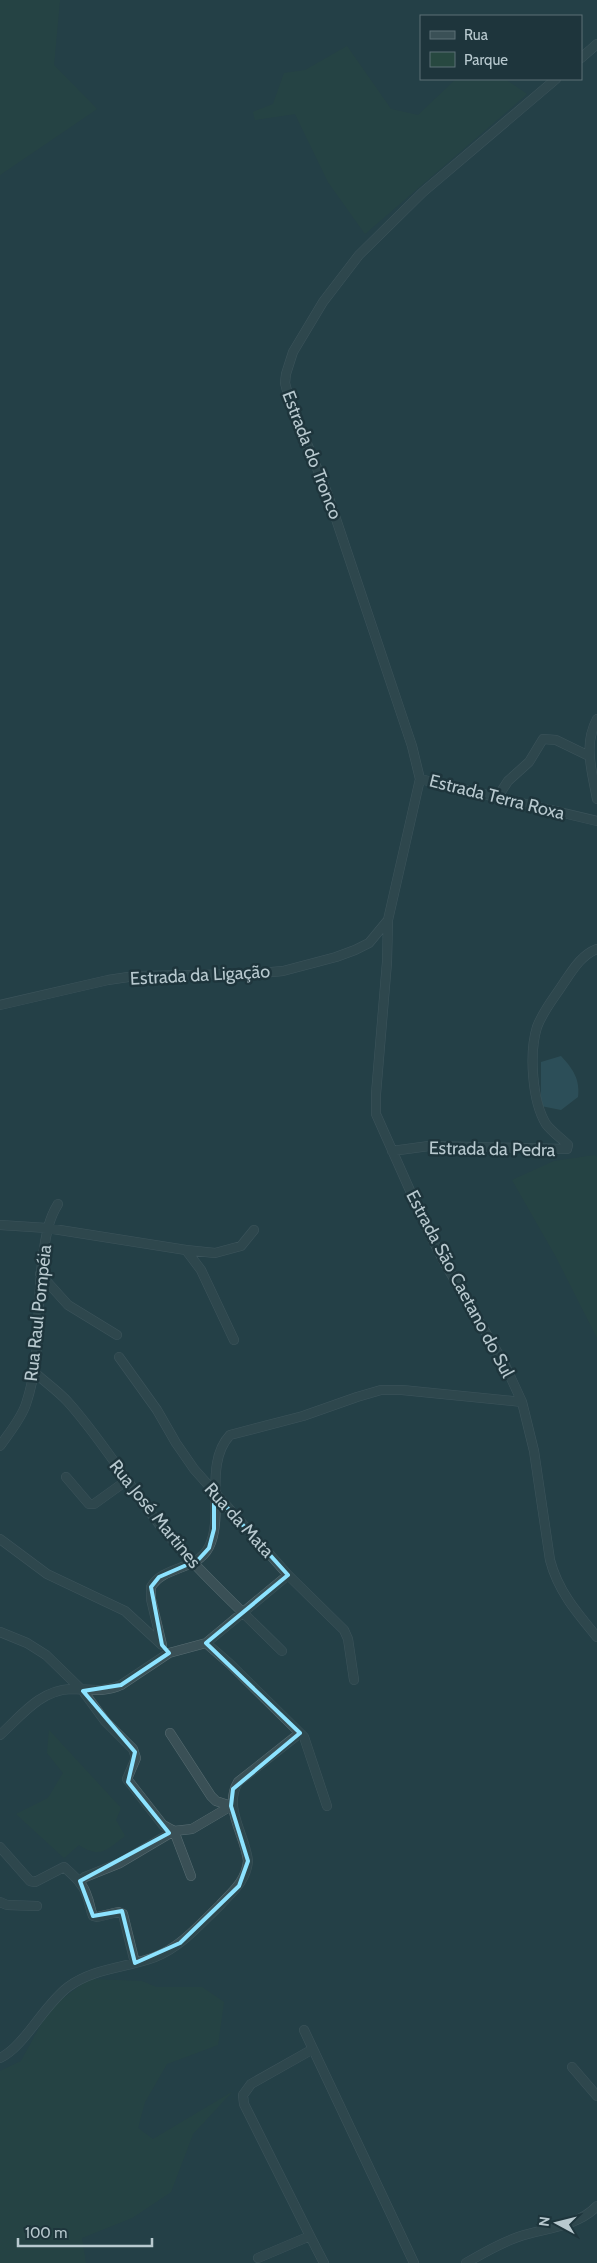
<svg xmlns="http://www.w3.org/2000/svg" width="597" height="2263" viewBox="0 0 597 2263" font-family="Cabin,sans-serif">
  <rect width="100%" height="100%" fill="#254047"/>
  <path fill="#274840" d="M0,0h60l-6,65 43,44 -97,66z
    M347,46l44,63 27,6 38,-36h49l22,15 -162,140 -37,-52 -33,-68 -40,6 -2,-8 20,-8 11,-31 21,-3z
    M595,1155l2,2v181l-41,-81 -44,-77 42,-19z
    M49,1730l72,78 -5,12 9,16c-19,14 -24,23 -46,9l-15,13 -48,-44 32,-16 15,-25 -16,-20z
    M89,1979l53,2 14,6h46l22,15 -6,43 -51,19 -22,38 -7,26 15,11 79,-47 -39,42 -22,58 -39,26 -50,20 4,25h-86v-192l21,-10 29,-53z"/>
  <path fill="#36616d" d="M561,1056c12,13 19,23 17,41l-17,13 -20,-4v-44z"/>
  <g fill="none" stroke-linecap="round" stroke-linejoin="round">
    <defs>
      <path id="minor" d="M581,58l16,-14
        M597,719c-14,26 -5,52 0,80
        M420,779l-32,141 -1,42 -11,132v20l52,117 16,31 61,103 17,37 12,49 16,109c8,31 27,53 47,77
        M420,779l-8,-33 -84,-251 -38,-93 -5,-19 1,-9 7,-22 30,-50 36,-47 64,-63 133,-113
        M420,779l177,42
        M497,798l11,-17 21,-19 14,-23 13,1 33,16
        M0,1005l108,-25 27,-4 115,-2 33,-3 53,-14 19,-7 14,-7 19,-23
        M392,1151l37,-5 138,3 1,-4c-7,-7 -16,-13 -22,-21 -14,-23 -17,-71 -9,-97 6,-16 17,-29 26,-43 9,-13 18,-29 34,-35
        M0,1225l47,3 139,22
        M40,1274l28,31 49,30
        M234,1340l-33,-70 -15,-20 29,3 26,-7 13,-16
        M119,1357l38,53 19,33 18,26 94,106 56,55 4,9 6,41
        M34,1372c11,10 24,19 34,30 35,39 62,85 94,126 37,44 80,83 120,123
        M0,1446c9,-13 21,-27 26,-42 16,-47 10,-101 17,-149 3,-19 5,-35 15,-51
        M66,1477l23,27h5l32,-23
        M0,1539l47,35 78,37 37,34
        M0,1632l27,11 19,12 37,36 22,30 28,28 3,9 -9,21 36,46 11,6 18,-2 39,-23
        M206,1643l24,21 74,73 23,69
        M162,1645l-11,-46v-12c13,-22 46,-16 58,-40 16,-32 -6,-83 21,-112l73,-19 54,-19 24,-7h21l120,12
        M170,1733l41,63 5,5 15,5
        M0,1735c21,-19 40,-45 71,-46 18,0 33,4 50,-4l48,-32 37,-10 82,-68
        M0,1847l30,34 5,1 29,-15c9,8 19,16 23,29 3,7 3,13 6,20l4,1 21,-5 5,2 12,49
        M80,1881l5,-4 35,-14 54,-32 17,45
        M0,1902l7,3 30,1
        M304,2030l110,233
        M0,2058c24,-11 43,-52 68,-71 25,-19 58,-19 87,-30 26,-10 45,-33 65,-52 13,-14 26,-24 28,-44 -3,-27 -25,-53 -10,-79l62,-49
        M572,2067l25,29
        M310,2236l-66,-132 -1,-9 8,-11 62,-35
        M258,2258l52,-22 14,27
        M466,2263c17,-10 34,-20 52,-26 26,-9 59,-10 79,-31"/>
    </defs>
    <use href="#minor" stroke="#596d73" stroke-width="10"/>
    <use href="#minor" stroke="#3a5056" stroke-width="9"/>
  </g>
  <path d="M0 0H597V2263H0ZM214,1493l74,82 -82,68 94,90 -67,56 -2,17 17,55 -9,25 -59,57 -45,20 -13,-52 -29,5 -13,-35 89,-48 -41,-51 7,-30 -52,-61 38,-6 48,-32 -7,-8 -11,-58 8,-10 39,-17 11,-12 5,-19z" fill="#254047" fill-opacity=".55" fill-rule="evenodd"/>
  <path fill="none" stroke="#8de3ff" stroke-width="4" stroke-linejoin="round" d="M214,1493l74,82 -82,68 94,90 -67,56 -2,17 17,55 -9,25 -59,57 -45,20 -13,-52 -29,5 -13,-35 89,-48 -41,-51 7,-30 -52,-61 38,-6 48,-32 -7,-8 -11,-58 8,-10 39,-17 11,-12 5,-19z"/>
  <g text-anchor="middle" dominant-baseline="central" stroke-width="5" stroke-linejoin="round" paint-order="stroke">
    <g font-size="18" fill="#b8c9cf" stroke="#1e353c">
      <text transform="translate(312 455) rotate(69)">Estrada do Tronco</text>
      <text transform="translate(497 797) rotate(14)">Estrada Terra Roxa</text>
      <text transform="translate(200 975) rotate(-3)">Estrada da Ligação</text>
      <text transform="translate(492 1149) rotate(1)">Estrada da Pedra</text>
      <text transform="translate(460 1284) rotate(62)">Estrada São Caetano do Sul</text>
      <text transform="translate(38 1313) rotate(-84)">Rua Raul Pompéia</text>
      <text transform="translate(155 1514) rotate(51)">Rua José Martines</text>
      <text transform="translate(239 1520) rotate(48)">Rua da Mata</text>
    </g>
  </g>
  <rect x="420" y="15" width="162" height="65" fill="#1e353c" stroke="#5c7077"/>
  <rect x="430" y="31" width="25" height="8" fill="#3a5056" stroke="#5c7077"/>
  <text x="464" y="40" font-size="15" fill="#b8c9cf">Rua</text>
  <rect x="430" y="52" width="25" height="15" fill="#274840" stroke="#5c7077"/>
  <text x="464" y="65" font-size="15" fill="#b8c9cf">Parque</text>
  <g transform="translate(557 2223) rotate(277)" stroke="#1e353c" stroke-width="4" paint-order="stroke">
  <path d="M0-4L9 19L0 12L-9 19Z" fill="#b8c9cf"/>
  <text y="-8" font-size="14" font-weight="bold" text-anchor="middle" fill="#b8c9cf">N</text>
  </g>
  <path d="M18 2238v8h134v-8" fill="none" stroke="#b8c9cf" stroke-width="2.5"/>
  <text x="25" y="2238" font-size="15" fill="#b8c9cf" stroke="#1e353c" stroke-width="4" paint-order="stroke">100 m</text>
</svg>
